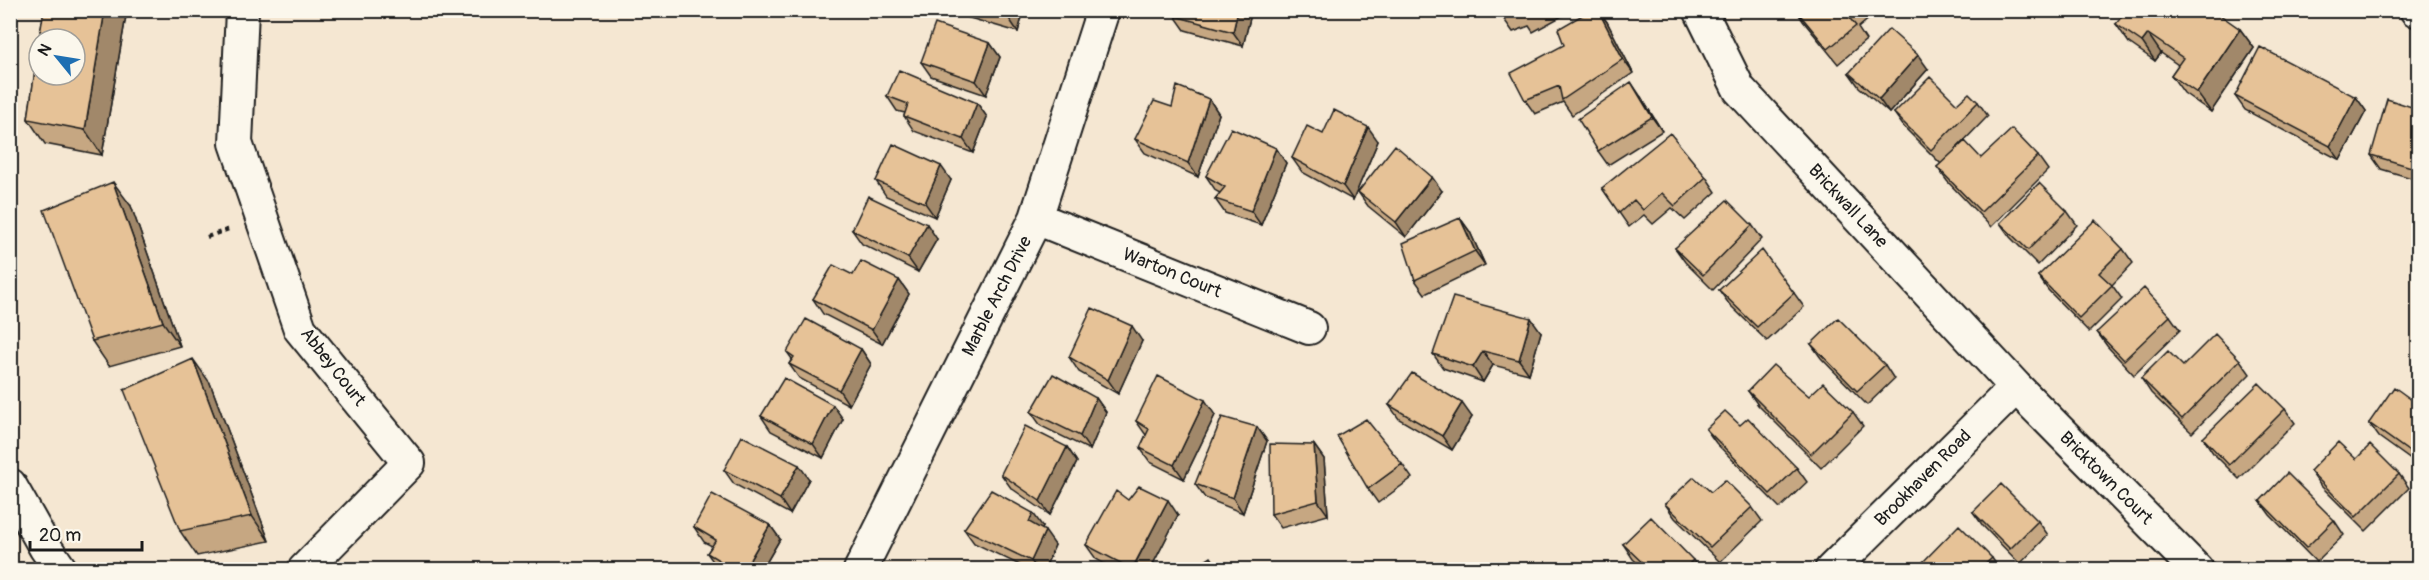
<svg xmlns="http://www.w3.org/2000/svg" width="2429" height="580" viewBox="0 0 2429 580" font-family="Pangolin,sans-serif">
  <rect width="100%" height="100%" fill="#f5e7d2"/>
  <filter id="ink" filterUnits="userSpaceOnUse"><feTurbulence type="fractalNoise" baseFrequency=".0167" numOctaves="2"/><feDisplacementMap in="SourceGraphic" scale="12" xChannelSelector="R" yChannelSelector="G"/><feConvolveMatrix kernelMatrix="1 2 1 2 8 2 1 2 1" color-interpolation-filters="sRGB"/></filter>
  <g filter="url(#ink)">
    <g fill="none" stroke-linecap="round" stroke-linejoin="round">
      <defs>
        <path id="minor" d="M242,10l-6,133 64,186 109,134 -105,107
          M1700,10l39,79 277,298 181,183
          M2416,10l2,1
          M1036,218l273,110
          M10,485l35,62 16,23
          M860,570l176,-352 67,-208
          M1831,570l185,-183"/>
      </defs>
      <use href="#minor" stroke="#1c1c1c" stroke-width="36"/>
      <path stroke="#1c1c1c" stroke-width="4" stroke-dasharray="4.5 4.5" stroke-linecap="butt" d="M207,237l22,-8"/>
      <use href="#minor" stroke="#fbf7ec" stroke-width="32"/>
    </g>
    <path fill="#c6a782" stroke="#1c1c1c" stroke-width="1.5" d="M44,10h83l-25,145 -57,-11 -17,-25z
      M954,10h70l-6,22 -62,-18z
      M1252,10l-9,36 -58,-16 -10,-14z
      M1500,10h73l-40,22 -4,-6 -16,6 -10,-14z
      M1591,10h8l8,12 26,51 -61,42 -9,-13 -28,12 -10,-14 39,-55z
      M1796,10h80l1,2 -19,16 8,12 -28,24 -35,-43z
      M2116,24l124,5 14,19 -43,64 -27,-19 -13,-18 7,-10 -17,-12 -6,8 -26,-18z
      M990,43l10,14 -14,38 -55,-19 -10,-14z
      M1928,69l-39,44 -30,-26 -10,-14z
      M887,96l90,7 10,14 -14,36 -59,-22 -10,-15 1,-3 -8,-2z
      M2235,96l121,1 10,14 -26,49 -95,-50z
      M1641,97l21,34 -54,34 -10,-14z
      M1209,99l10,15 -21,63 -53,-24 -10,-14 37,-32z
      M1978,102l10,14 -32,33 25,9 57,-2 10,14 -57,57 -44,-46 -10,-14 4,-3 -37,-37 -10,-14 63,-9z
      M2418,109v71l-37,-11 -10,-14z
      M1323,134l55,7 -25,59 -51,-28 -10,-14z
      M1276,148l10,15 -25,62 -36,-12 -10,-14 5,-6 -4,-2 -10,-15z
      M1706,177l10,15 -31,28 -13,-12 -19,16 -9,-9 -15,12 -27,-39z
      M951,180l-16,37 -49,-21 -10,-15z
      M1442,191l-36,46 -38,-31 -10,-14z
      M131,206l49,140 -71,20 -17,-25z
      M2067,211l10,14 -39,40 -28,-28 -10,-14z
      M1460,218l10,14 15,33 -60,29 -10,-14z
      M1752,225l10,14 -49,51 -28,-28 -10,-14z
      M852,230l85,9 -19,33 -56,-28z
      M2123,249l10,14 -21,22 10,14 -33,33 -41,-42 -10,-14z
      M853,275l46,5 10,14 -27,50 -59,-30 -10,-15z
      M1719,290l75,3 10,14 -37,34 -38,-37z
      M2170,316l10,14 -46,45 -27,-29 -10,-14z
      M1541,332l-12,42 -36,-9 -10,17 -40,-14 -10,-14z
      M1142,341l-24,53 -39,-22 -10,-15z
      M1811,344l74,21 9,14 -27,26 -46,-47z
      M861,349l10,15 -22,41 -50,-27 -10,-14 3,-5 -5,-7z
      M2240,360l10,14 -58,59 -41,-40 -10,-15 42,-12z
      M210,383l59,158 -72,15 -17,-25z
      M1748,391l105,21 10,14 -42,42 -63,-63z
      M2418,392v73l-39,-28 -10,-14 43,-23z
      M1096,398l10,14 -16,38 -49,-24 -10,-14z
      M1389,405l83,12 -20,33 -53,-31z
      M2285,409l10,14 -56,56 -26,-26 -10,-15z
      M1215,415l-31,64 -34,-17 -10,-14 6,-13 -10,-14z
      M761,416l82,3 -20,39 -52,-27z
      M1740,425l57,43 10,14 -27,26 -64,-65 -10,-14z
      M1257,427l10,14 -24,72 -38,-15 -10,-14z
      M1314,445l10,14 4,56 -47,13 -10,-14z
      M1067,447l10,15 -27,53 -39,-27 -10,-14z
      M2356,459l43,15 10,14 -43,43 -46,-46 -10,-14z
      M1402,464l10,14 -34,25 -10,-14z
      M724,470l85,9 -19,35 -56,-30z
      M1711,492l41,15 10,14 -42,41 -45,-44 -10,-14z
      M2260,501l74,19 10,15 -28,27 -46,-47z
      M1973,512l65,9 10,14 -28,29 -37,-38z
      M1178,515l-28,55h-35l-19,-11 -10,-14z
      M770,525l10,14 -18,31h-41l-4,-3 -10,-14 5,-7 -8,-4 -10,-15z
      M1043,527l-1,2 13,16 -11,25h-14l-56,-27 -10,-14z
      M1623,544l70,16 7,10h-55l-12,-11z
      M1992,558l8,12h-78l-3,-4z"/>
    <path fill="#a1886a" stroke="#1c1c1c" stroke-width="1.5" d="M105,10h22l-25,145 -17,-25z
      M1010,10h14l-6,22 -10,-15z
      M1238,10h14l-9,36 -10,-14z
      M1598,10l9,12 26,51 -10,-14z
      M2240,29l14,19 -43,64 -14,-19z
      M2148,34l13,19 -6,8 -13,-19z
      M990,43l10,14 -14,38 -10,-14z
      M1918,55l10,14 -39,44 -10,-14z
      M1631,82l10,15 21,34 -10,-14z
      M2356,97l10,14 -26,49 -10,-14z
      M1209,99l10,15 -21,63 -10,-14z
      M977,103l10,14 -14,36 -10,-14z
      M1368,127l10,14 -25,59 -10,-14z
      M1276,148l10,15 -25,62 -10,-14z
      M941,166l10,14 -16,37 -10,-14z
      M1432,177l10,14 -36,46 -10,-15z
      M113,182l18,24 49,140 -17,-24z
      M1460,218l10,14 15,33 -10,-14z
      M927,224l10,15 -19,33 -10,-14z
      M899,280l10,14 -27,50 -10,-14z
      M1531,318l10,14 -12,42 -10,-14z
      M1132,326l10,15 -24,53 -10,-14z
      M861,349l10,15 -22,41 -10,-15z
      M1483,351l10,14 -10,17 -10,-15z
      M193,359l17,24 59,158 -17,-25z
      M1096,398l10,14 -16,38 -10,-14z
      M1205,400l10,15 -31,64 -10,-14z
      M1462,403l10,14 -20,33 -10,-14z
      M833,405l10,14 -20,39 -10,-14z
      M1257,427l10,14 -24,72 -10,-15z
      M1314,445l10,14 4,56 -10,-14z
      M1067,447l10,15 -27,53 -10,-14z
      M799,465l10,14 -19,35 -10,-15z
      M1168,500l10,15 -28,55h-18z
      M1033,513l10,14 -4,9 -10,-14z
      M770,525l10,14 -18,31h-18z
      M1045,531l10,14 -11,25h-6l-7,-9z"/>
    <path fill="#e6c297" stroke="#1c1c1c" stroke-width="1.5" d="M44,10h61l-20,120 -57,-11 11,-77v33h36v-36h-36z
      M985,10h25l-2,7z
      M1177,10h61l-5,22 -58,-16z
      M1500,10h36l-13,7 -2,-6 -18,7z
      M1591,10h7l25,49 -61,41 -3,-14 -34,14 -14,-27 53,-28 -6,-16z
      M1796,10h56l-5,5 9,11 -28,23z
      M2126,10h87l27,19 -43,64 -26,-18 12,-17 -35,-24 -6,8 -26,-18z
      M935,24l55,19 -14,38 -55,-19z
      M1889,29l29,26 -39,44 -30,-26z
      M2260,47l96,50 -26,49 -95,-50z
      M899,70l78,33 -14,36 -59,-23 4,-12 -21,-8z
      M1930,77l27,27 12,-11 9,9 -47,48 -37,-37z
      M1631,82l21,35 -54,34 -20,-32z
      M1177,86l32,13 -21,64 -53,-24 19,-38 18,6z
      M2387,99l31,10v60l-47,-14z
      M1334,110l34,17 -25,59 -51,-28 15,-32 16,8z
      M1231,128l45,20 -25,63 -36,-12 10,-12 -19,-11z
      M2012,129l26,27 -57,56 -44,-45 28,-26 16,17z
      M1670,133l36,44 -31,29 -13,-13 -19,17 -9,-10 -15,13 -17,-25z
      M893,144l48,22 -16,37 -49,-22z
      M1395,145l37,32 -36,45 -38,-30z
      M113,182l50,140 -71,19 -48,-131z
      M2039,183l28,28 -39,39 -28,-27z
      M868,196l59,28 -19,34 -56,-28z
      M1727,200l25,25 -49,50 -28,-27z
      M1460,218l15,33 -60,29 -12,-37z
      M2095,220l28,29 -24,24 13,12 -33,33 -41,-42z
      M1762,250l32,43 -37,34 -38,-37z
      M861,261l38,19 -27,50 -59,-31 20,-34 20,10z
      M2144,288l26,28 -46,44 -27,-28z
      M1453,297l78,21 -12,42 -36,-9 -10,16 -40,-13z
      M1092,308l40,18 -24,54 -39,-23z
      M1838,318l47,47 -28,26 -46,-47z
      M806,319l55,30 -22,41 -50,-26 5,-7 -7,-5z
      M2215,334l25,26 -58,59 -41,-41 27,-27 15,15z
      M193,359l59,157 -72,15 -56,-141z
      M1773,365l36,31 14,-13 30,29 -42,42 -63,-63z
      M1412,373l50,30 -20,33 -53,-31z
      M1053,374l43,24 -16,38 -49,-24z
      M1158,376l47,24 -31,65 -34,-17 9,-19 -13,-8z
      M784,378l49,27 -20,39 -52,-28z
      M2259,383l26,26 -56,56 -26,-27z
      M2394,387l18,13 6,-8v66l-49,-35z
      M1725,411l15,14 8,-7 49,50 -27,26 -64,-65z
      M1222,417l35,10 -24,71 -38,-14z
      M1366,419l36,45 -34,25 -31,-53z
      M1025,426l42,21 -27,54 -39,-27z
      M742,436l57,29 -19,34 -56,-29z
      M2338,442l18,17 14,-14 29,29 -43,43 -46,-46z
      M1270,444l44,1 4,56 -47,13z
      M2287,473l47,47 -28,28 -46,-47z
      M1694,477l17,15 14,-12 27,27 -42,40 -45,-43z
      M2001,484l37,37 -28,28 -37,-37z
      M1139,486l29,14 -36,69 -46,-24 30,-54 12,9z
      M991,490l42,23 -4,9 16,9 -14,30 -67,-32z
      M712,494l58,31 -26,45h-9l-28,-17 9,-13 -22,-13z
      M1651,517l42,43 -10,10h-33l-27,-26z
      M1959,525l33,33 -13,12h-56l-4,-4z
      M1211,557l9,13h-29z"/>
  </g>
  <g text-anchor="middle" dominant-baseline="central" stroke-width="4.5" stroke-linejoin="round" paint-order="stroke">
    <g font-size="18" fill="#1c1c1c" stroke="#fbf7ec">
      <text transform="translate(1848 206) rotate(47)">Brickwall Lane</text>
      <text transform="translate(1172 273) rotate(22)">Warton Court</text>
      <text transform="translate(997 296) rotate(-63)">Marble Arch Drive</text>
      <text transform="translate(333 367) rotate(52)">Abbey Court</text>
      <text transform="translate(1923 478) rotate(-45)">Brookhaven Road</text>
      <text transform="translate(2106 478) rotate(45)">Bricktown Court</text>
    </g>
  </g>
  <rect width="2429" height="580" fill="none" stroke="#fbf7ec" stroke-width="36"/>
  <rect x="18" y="18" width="2393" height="544" fill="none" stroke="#1c1c1c" stroke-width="2" filter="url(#ink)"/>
  <g transform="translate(57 57) rotate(300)"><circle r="28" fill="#fbf7ec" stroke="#a29f99" stroke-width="1.5"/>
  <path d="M0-4.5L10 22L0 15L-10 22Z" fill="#1f6fb2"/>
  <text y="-9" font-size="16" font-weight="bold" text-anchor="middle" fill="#1c1c1c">N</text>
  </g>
  <path d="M30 541v9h112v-9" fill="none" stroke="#1c1c1c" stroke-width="3"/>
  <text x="39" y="541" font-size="18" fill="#1c1c1c" stroke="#fbf7ec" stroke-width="4.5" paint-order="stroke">20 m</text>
</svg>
